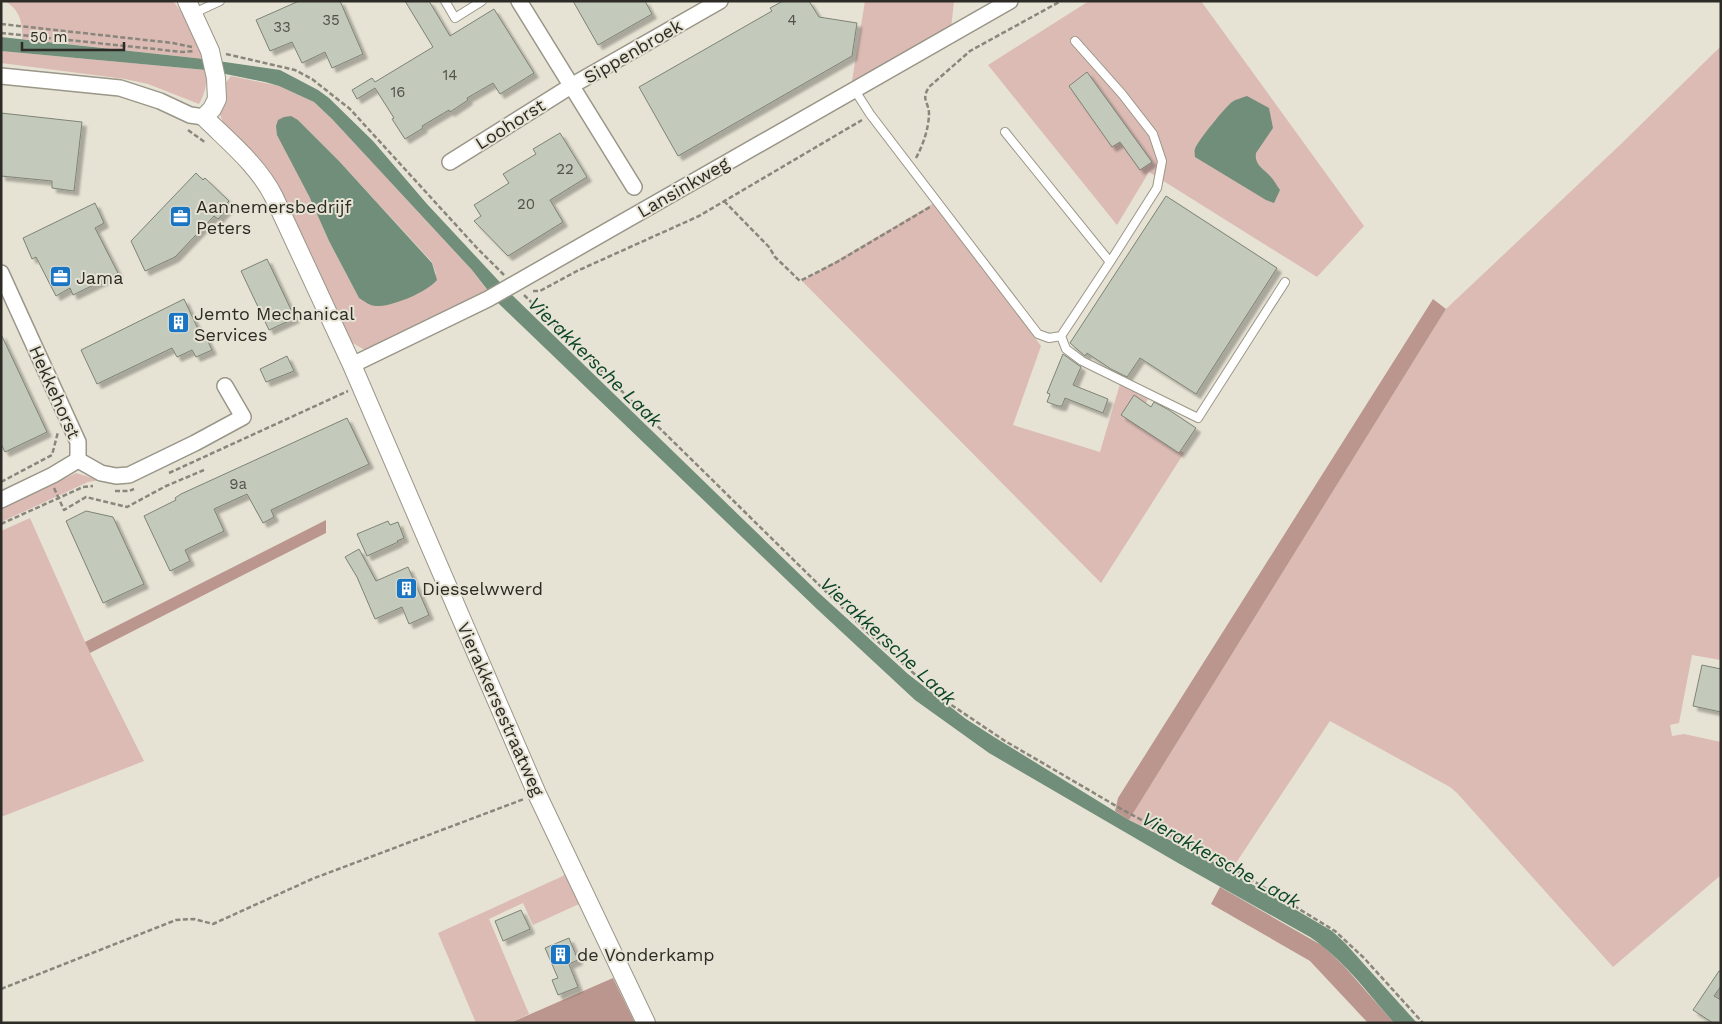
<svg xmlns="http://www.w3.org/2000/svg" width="1722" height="1024" viewBox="0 0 1722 1024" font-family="'Work Sans',sans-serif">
  <defs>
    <filter id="shadow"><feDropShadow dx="4.5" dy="4.5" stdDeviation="1" flood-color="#0004"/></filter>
  </defs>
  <rect width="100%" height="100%" fill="#e7e3d4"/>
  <path fill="#dbbbb4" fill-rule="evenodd" d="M5,1h168l15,19 16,39 -182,-20c1,-16 -2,-29 -17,-38z
    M865,1h89l-3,28 -100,58z
    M1089,1h112l163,225 -47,51 -168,-105 -32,53 -129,-160z
    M1721,46v614l-29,-5 -13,68 -9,2 2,11 12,-2 37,8v133l-108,92 -156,-174 -7,-6 -120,-66 -100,151 -44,-25 -57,-27 317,-511 175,-165z
    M1,51l205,19c1,13 0,22 -7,34l-51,-20 -23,-5 -124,-16z
    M231,76l48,10 35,16 18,17 140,151 23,31 -124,49 -8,-1 -17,-10 -122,-213 -4,-12 4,-29zM298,120l41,41 93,101 4,12 -77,24 -30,-57 -20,-45z
    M934,203l107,143 -28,79 87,27 20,-68 28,15 -13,23 49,31 -83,130 -299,-302z
    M76,473l23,7 -11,2 -87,40v-13z
    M30,518l60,135 54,108 -143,56v-286z
    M565,872l14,32 -46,21 -10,-22 -34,16 40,95 -19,9h-34l-38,-90 125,-57z"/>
  <path fill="#ba968e" d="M1433,299l13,10 -317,511 -14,-9 3,-13z
    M326,520v13l-236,120 -5,-11z
    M1220,887l103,59 21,20 50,57h-26l-58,-62 -99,-57z
    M613,978l22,45h-125z"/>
  <path fill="#708e7a" d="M1,37l203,22 76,11 38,20 11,8 44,43 54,63 83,89 309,300 89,81 58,45 28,18 135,83 83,41 120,70 13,12 72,80h-23c-26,-30 -51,-64 -84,-86l-132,-74 -189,-110 -74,-53 -98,-91 -321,-308 -24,-31 -140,-151 -18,-17 -35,-16 -14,-4 -59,-12 -205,-19z
    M1247,96l22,12 4,20 -17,25c-2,12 8,16 14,23 4,4 7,10 10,14l-6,13 -8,-3 -71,-43c0,-3 -1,-6 0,-8 1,-6 32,-44 37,-47 4,-3 10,-4 15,-6z
    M291,116l7,4 41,41 93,102 5,17c-10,12 -45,27 -61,26 -6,0 -12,-5 -17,-8l-30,-57 -20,-45 -32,-61 -1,-9 2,-6 6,-3z"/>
  <path fill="#c3c9bb" stroke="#7d8375" filter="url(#shadow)" d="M299,1h41l23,53 -31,14 -7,-16 -23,11 -10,-21 -22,9 -14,-31z
    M405,1h24l21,35 44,-27 40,64 -34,21 -7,-11 -26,15 1,2 -18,12 -1,-2 -27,16 1,2 -18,11 -13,-20 2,-1 -19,-30 -18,11 -5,-9 20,-12 3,4 58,-35z
    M573,1h72l7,13 -54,31z
    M783,1h26l10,16 38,6 -5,33 -174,100 -39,-69 133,-76 -2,-3z
    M1087,72l65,90 -12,8 -20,-28 -8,5 -43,-61z
    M1,113l81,9 -8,69 -22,-3v-7l-51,-5z
    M560,133l27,44 -37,23 13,22 -55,34 -34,-35 7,-5 -7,-11 35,-22 -6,-9 33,-20 -3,-5z
    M196,173l7,7 2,-2 24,23 -2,2 3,3 -12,13 -4,-3 -39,41 -30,14 -14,-30z
    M1166,196l111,72 -81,126 -56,-36 -13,19 -16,-8 -24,-16 -2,3 -15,-13z
    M95,203l9,20 -9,5 23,45 -45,22 -3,-7 -14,8 -20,-39 -4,2 -9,-21z
    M267,259l28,59 -26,12 -28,-59z
    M184,299l14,30 3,-2 11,23 -16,7 -4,-7 -15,7 -5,-9 -75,36 -16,-34z
    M1,334l46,98 -42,20 -4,-8z
    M1063,354l18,13 -8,18 35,14 -5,14 -38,-15 -3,8h-4l-11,-4 3,-8 -3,-1z
    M287,356l7,15 -28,11 -6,-13z
    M1134,395l17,12 3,-5 15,8 27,18 -17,25 -58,-38z
    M347,418l22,46 -98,46 3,7 -11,6 -16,-29 -33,15 10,22 -39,19 5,11 -20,10 -26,-55 32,-16 -1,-2 6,-4z
    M86,511l27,6 31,67 -41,19 -37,-82z
    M388,521l2,4 8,-3 6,16 -7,3 1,1 -31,14 -10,-22z
    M359,549l17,32 32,-14 21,48 -20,9 -7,-17 -27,12 -18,-42 -12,-20z
    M1702,665l19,4v43l-28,-6z
    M521,910l9,19 -27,12 -8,-20z
    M569,938l9,22 -9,4 9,23 -20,8 -6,-15 6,-2 -13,-30z
    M1719,971l2,1v14l-7,10 7,4v23h-8l-20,-13z"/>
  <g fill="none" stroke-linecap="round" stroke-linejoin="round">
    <defs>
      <path id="service" d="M445,1l10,17 27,-17
        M192,14l28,-13
        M854,89l16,25 168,220 11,4 12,-2 49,-74 47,-74 5,-27 -9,-27 -31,-40 -47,-53
        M1005,132l105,130
        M1061,336l5,13 16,12 116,57 87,-136"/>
      <path id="minor" d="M519,1l115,186
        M1,76l119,12 40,13 30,14 14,2
        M450,162l121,-76 149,-85
        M1,273l77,169v18l-25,15 -52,25
        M352,365l136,-66 522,-298
        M78,460l23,13 15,3 13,-1 66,-32 48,-26 -18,-31"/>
      <path id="tertiary" d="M187,1l23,50 6,27 1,21 -5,10 -8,8c25,25 54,48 70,80l78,168 185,429 109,229"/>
    </defs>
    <use href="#service" stroke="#9a9688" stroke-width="10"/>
    <use href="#minor" stroke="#9a9688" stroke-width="18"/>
    <use href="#tertiary" stroke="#9a9688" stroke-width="20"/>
    <path stroke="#89867c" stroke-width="2.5" stroke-dasharray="5 2.5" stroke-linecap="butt" d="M1,24l172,19 19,4
      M1,33l182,19 11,-1
      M226,54l69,16 17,9 38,30 127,139 27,27
      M188,130l18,13
      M916,158c7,-13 13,-30 13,-45 -1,-13 -8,-13 0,-26l41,-36 91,-50
      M724,201l45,46 6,10 25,24 37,-19 93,-55
      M533,291h7l37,-20 122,-55 163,-96
      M524,295l343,337 77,68 61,41 118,69 119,64 93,57 29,27 59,65
      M169,473l179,-82
      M1,482l51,-27 6,-23
      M54,488l10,22 22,-13 41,10 39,-21 38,-16
      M115,491h14l5,-2
      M1,524l82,-37 10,-1
      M1,989l175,-69 18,-1 19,5 99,-45 212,-80"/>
    <use href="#service" stroke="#fff" stroke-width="8"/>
    <use href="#minor" stroke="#fff" stroke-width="15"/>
    <use href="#tertiary" stroke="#fff" stroke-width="18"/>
  </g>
  <defs>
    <symbol id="office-square" viewBox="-11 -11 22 22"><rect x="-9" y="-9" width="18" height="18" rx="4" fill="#1975c2" stroke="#e7e3d4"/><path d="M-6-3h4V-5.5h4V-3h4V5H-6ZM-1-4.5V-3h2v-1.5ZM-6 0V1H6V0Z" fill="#fff"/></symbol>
    <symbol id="building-square" viewBox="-11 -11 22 22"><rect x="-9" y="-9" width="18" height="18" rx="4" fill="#1975c2" stroke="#e7e3d4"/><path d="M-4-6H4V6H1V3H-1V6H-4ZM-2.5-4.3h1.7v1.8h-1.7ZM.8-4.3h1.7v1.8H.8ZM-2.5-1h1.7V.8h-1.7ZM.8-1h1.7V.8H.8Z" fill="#fff"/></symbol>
  </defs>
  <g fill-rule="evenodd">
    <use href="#office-square" x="168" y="204" width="25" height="25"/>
    <use href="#office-square" x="48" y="264" width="25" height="25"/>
    <use href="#building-square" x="166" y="310" width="25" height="25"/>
    <use href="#building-square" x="394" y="576" width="25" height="25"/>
    <use href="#building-square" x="548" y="942" width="25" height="25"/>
  </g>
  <g text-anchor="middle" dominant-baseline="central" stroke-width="4" stroke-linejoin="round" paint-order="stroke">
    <g font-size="15" fill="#52524b">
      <text x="331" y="20">35</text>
      <text x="792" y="20">4</text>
      <text x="282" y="27">33</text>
      <text x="450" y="75">14</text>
      <text x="398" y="92">16</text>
      <text x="565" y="169">22</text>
      <text x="526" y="204">20</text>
      <text x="238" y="484">9a</text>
    </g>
    <g font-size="18" fill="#2d2b26" stroke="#e7e3d4">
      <text transform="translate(633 51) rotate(-30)">Sippenbroek</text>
      <text transform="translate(510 124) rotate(-32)">Loohorst</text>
      <text transform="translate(683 187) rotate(-30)">Lansinkweg</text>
      <text transform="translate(55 392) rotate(66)">Hekkehorst</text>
      <text transform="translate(501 709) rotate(66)">Vierakkersestraatweg</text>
    </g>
    <g font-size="18" fill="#2d2b26" stroke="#e7e3d4" text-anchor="start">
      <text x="196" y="206">Aannemersbedrijf<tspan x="196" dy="21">Peters</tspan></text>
      <text x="76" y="277">Jama</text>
      <text x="194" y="313">Jemto Mechanical<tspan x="194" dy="21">Services</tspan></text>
      <text x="422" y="588">Diesselwwerd</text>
      <text x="577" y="954">de Vonderkamp</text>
    </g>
    <g font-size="19" font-style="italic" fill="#0c4428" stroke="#e7e3d4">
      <text transform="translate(595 362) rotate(44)">Vierakkersche Laak</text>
      <text transform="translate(888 641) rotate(43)">Vierakkersche Laak</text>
      <text transform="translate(1221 860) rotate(29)">Vierakkersche Laak</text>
    </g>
  </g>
  <rect width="1722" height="1024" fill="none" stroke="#2d2b26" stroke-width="5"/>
  <path d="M22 42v8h102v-8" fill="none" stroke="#2d2b26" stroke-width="2.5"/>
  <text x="30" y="42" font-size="15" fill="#2d2b26" stroke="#e7e3d4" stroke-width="4" paint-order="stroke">50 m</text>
</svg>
